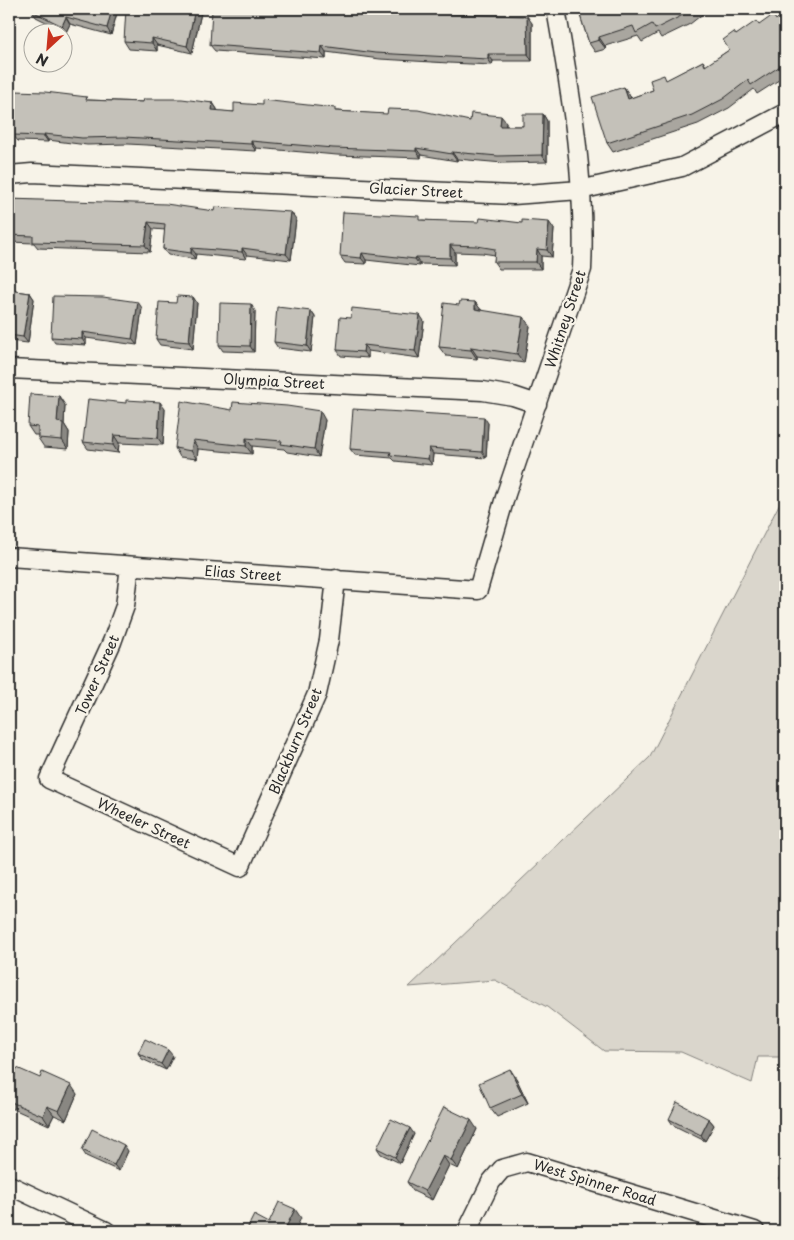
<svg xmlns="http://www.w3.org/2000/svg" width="794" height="1240" viewBox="0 0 794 1240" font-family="'Playpen Sans',sans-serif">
  <rect width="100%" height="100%" fill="#f7f3e8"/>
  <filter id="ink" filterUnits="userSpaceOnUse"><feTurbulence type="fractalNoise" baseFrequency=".02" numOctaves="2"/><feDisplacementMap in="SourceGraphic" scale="10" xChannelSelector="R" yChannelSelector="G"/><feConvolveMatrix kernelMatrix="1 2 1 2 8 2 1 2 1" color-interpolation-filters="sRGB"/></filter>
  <g filter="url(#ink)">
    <path fill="#dad6cc" stroke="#82807c" d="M785,493v564h-27l-6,26 -71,-31 -77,-1 -57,-44 -52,-27 -86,7 241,-230z"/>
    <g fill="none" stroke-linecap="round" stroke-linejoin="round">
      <defs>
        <path id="minor" d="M9,175l23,-2 481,22 67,-5 102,-23 103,-54
          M9,369l474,22 30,5 24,8
          M9,557l469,33 28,-96 76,-225c4,-87 -11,-175 -26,-260
          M130,566l-5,40 -13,36 -63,137 191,88 77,-173 12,-54 7,-61
          M9,1185l97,46
          M467,1231l24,-49 11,-13 25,-7 228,69"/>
      </defs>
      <use href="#minor" stroke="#2b2b2b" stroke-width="21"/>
      <use href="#minor" stroke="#f7f3e8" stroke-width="18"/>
    </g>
    <path fill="#a9a69f" stroke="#2b2b2b" d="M33,9h85l-7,26 -41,-11 -4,8 -30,-15 -4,-6z
      M578,9h131l-19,15 -29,14 -3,-5 -16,9 -4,-6 -33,10 1,3 -11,3 -6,-9z
      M341,11l36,1 155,11v38h-39l-1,4 -43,-2 -69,-4 -54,-7v7l-111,-8 -5,-6z
      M785,11v65l-28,18 -3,-5 -25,19 -31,16 -85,28 -6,-9 17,-56 7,11 22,-8 14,-10 36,-19 3,5 23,-16 7,-15 23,-10 17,-5z
      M201,13l-9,40 -35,-8v6l-28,-2 -5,-8z
      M88,100l55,2 70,1 4,6v2l17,1 104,-1 132,10 36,1v4h17l20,-12 4,7v41l-44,1 -46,-4v2l-36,-6v3l-84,-3 -81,-7v3l-128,-7 -41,1 -39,-5v2l-30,-1 -5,-6z
      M9,199l205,12 82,8 -5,41 -44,-5 -1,4 -50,-5 -1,5 -27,-4 -5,-6 2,-19 -12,-1 -3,23 -112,-4 -4,-5 -25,-1z
      M422,220l132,9 -2,28 -11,-1v13h-42l-5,-7 1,-7 -13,-2 -27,-1v13l-35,-1v2l-54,-6v4l-21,-1 -5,-7z
      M9,290l21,3 4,6 -6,44 -19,-2z
      M193,297l4,6 -4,46 -33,-4 -4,-6 20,-36z
      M475,302l6,8 49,16 -6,37 -47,-7v3l-31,-3 -7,-9 20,-42z
      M142,308l-5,37 -51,-7v7l-31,-2 -4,-6z
      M255,311l-1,41 -31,-1 -4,-6z
      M311,311l4,6 -4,35 -33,-4 -4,-6z
      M351,318l73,3 -5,37 -51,-7v7l-27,-2 -4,-6z
      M126,403l39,6 -2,36 -44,-2 -1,10 -30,-4 -5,-7z
      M65,405l-1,19 5,8 -1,17 -24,-2 -6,-9v-3h-4l-6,-9z
      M232,410l93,10 -6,37 -32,-5 -3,-3 -32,-3v8l-54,-5 -1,10 -17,-2 -5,-9z
      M488,423l-2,35 -53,-4 -1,11 -37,-4 -3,-3 -37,-3 -5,-6z
      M138,1053l35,3 -7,14 -24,-11z
      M516,1078l12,25 -31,14 -7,-9z
      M9,1086l68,8 -11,26 -12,-5 -5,10 -40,-18z
      M669,1119h40l5,6 -9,16 -32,-16z
      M477,1129l-19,40 -9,-4 -17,35 -19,-9 -6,-9z
      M414,1134l-14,29 -19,-9 -4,-6z
      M82,1150l46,1 -9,20 -33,-15z
      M785,1167v21l-6,-9z"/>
    <path fill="#898782" stroke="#2b2b2b" d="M112,9h6l-7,26 -4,-7z
      M195,9h3l3,4 -9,40 -5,-7z
      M527,16l5,7v38l-4,-7z
      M66,17l4,7 -4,8 -4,-6z
      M599,37l6,9 1,3 -7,-9z
      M152,38l5,7v6l-5,-8z
      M322,46l4,6v7l-5,-6z
      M488,54l5,7 -1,4 -4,-6z
      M624,87l6,9 4,12 -6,-9z
      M213,103l4,6v8l-5,-7z
      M543,114l4,7v41l-5,-7z
      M501,116l5,6 -1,10 -5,-6z
      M44,134l4,6v2l-4,-6z
      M251,141l5,7v3l-5,-7z
      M416,148l5,7v3l-5,-7z
      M452,152l5,7v2l-5,-7z
      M291,212l5,7 -5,41 -5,-6z
      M148,222l5,7 -3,23 -5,-7z
      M549,222l5,7 -2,28 -5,-7z
      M450,245l5,7v13l-5,-7z
      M191,248l5,6 -1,5 -4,-6z
      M242,248l5,7 -1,4 -4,-7z
      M537,249l4,7v13l-5,-7z
      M362,253l4,7v4l-5,-6z
      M416,257l4,7v2l-5,-7z
      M30,293l4,6 -6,44 -5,-6z
      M193,297l4,6 -4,46 -4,-7z
      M138,302l4,6 -5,37 -5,-6z
      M475,302l7,9 -7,-2z
      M251,304l4,7 -1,41 -4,-6z
      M311,311l4,6 -4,35 -4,-6z
      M420,315l4,6 -5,37 -4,-7z
      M523,317l7,9 -6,37 -7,-9z
      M82,332l4,6v7l-4,-6z
      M364,345l4,6v7l-5,-6z
      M471,347l6,9v3l-6,-9z
      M59,396l6,9 -1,19 5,8 -1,17 -6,-9 -5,-18z
      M160,402l5,7 -2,36 -5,-7z
      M320,411l5,9 -6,37 -5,-8z
      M484,417l4,6 -2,35 -4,-6z
      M114,435l5,8 -1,10 -5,-8z
      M246,438l6,8v8l-6,-8z
      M193,440l5,9 -1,10 -6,-8z
      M429,448l4,6 -1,11 -4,-6z
      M168,1050l5,6 -7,14 -5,-6z
      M510,1069l6,9 12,25 -6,-9z
      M71,1085l6,9 -11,26 -7,-9z
      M47,1106l7,9 -5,10 -6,-9z
      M709,1119l5,6 -9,16 -4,-6z
      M471,1120l6,9 -19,40 -7,-9z
      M410,1128l4,6 -14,29 -5,-6z
      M124,1145l4,6 -9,20 -5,-6z
      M443,1156l6,9 -17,35 -7,-9z
      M295,1209l6,9 -6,13h-11z"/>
    <path fill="#c4c1b9" stroke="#2b2b2b" d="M33,9h79l-5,19 -41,-11 -4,9 -30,-15z
      M126,9h69l-8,37 -35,-8v5l-28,-2z
      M212,9h102l27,2v-2h12l24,3 150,4 1,38h-40v5l-113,-6 -53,-7 -1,7 -111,-8z
      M578,9h114l-9,6 -28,14 -3,-5 -16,9 -3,-7 -34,11v3l-10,3z
      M785,11v52l-34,22 -3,-5 -25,19 -31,16 -85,28 -15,-46 32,-10 4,12 25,-9 -3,-10 14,-5 2,5 37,-19 2,5 24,-16 -6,-10 11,-8 2,3 20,-14 3,4 14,-10 3,5z
      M15,91l30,1 42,5 -1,3 57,2 1,-3h38l31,4 -1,7 22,2v-9l28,2v-5l73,8v3l52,3 1,-5 30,1 52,11 1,-8 30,3 -1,10h23v-12h20l-1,41 -44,1 -46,-4v2l-36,-6v3l-83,-3 -82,-7v3l-127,-7 -42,1 -38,-4v2l-31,-1z
      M9,199l157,5 48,7 1,-4 76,5 -5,42 -44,-6v4l-51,-4v5l-28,-4 2,-25 -17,-2 -3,23 -112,-3v-6l-24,-1z
      M343,212l76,4v4l60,2 1,-4 42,5v-3l27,2 -2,28 -10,-1 -1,13h-42l1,-13 -18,-3 -27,-1v13l-34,-1 -1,2 -53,-6 -1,5 -21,-2z
      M9,290l21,3 -7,44 -14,-2z
      M53,296l50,1 35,5 -6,37 -50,-7v7l-31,-2z
      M177,296l16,1 -4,45 -33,-3 3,-37 17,1z
      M460,301l15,1v7l48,8 -6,37 -46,-7v3l-32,-3 5,-44 15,2z
      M220,303l31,1 -1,42 -31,-1z
      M277,307l34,4 -4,35 -33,-4z
      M352,308l68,7 -5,36 -51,-6 -1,7 -26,-2 3,-33 11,1z
      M30,394l29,2 -2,26 6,1 -1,17 -24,-2v-11l-10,-1z
      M88,399l38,4v-3l34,2 -2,36 -44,-3 -1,10 -30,-3z
      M181,401l51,9 1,-8 54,4 33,5 -6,38 -33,-5 1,-3 -36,-3v8l-53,-6 -2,11 -16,-3z
      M353,409l131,8 -2,35 -53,-4 -1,11 -38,-4 1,-3 -41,-3z
      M145,1039l23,11 -7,14 -23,-11z
      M17,1068l23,10 2,-6 29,13 -12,26 -12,-5 -4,10 -34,-15v-15z
      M510,1069l12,25 -32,14 -11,-25z
      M677,1102l32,17 -8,16 -32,-16z
      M444,1107l27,13 -20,40 -8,-4 -18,35 -18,-9z
      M391,1119l19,9 -15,29 -18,-9z
      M92,1129l32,16 -10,20 -32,-15z
      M785,1167v15l-6,-3z
      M279,1202l16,7 -11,22h-38l8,-16 15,8z"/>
  </g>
  <g text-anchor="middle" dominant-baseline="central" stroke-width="4.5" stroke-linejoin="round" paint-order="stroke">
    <g font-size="14" fill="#2b2b2b" stroke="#f7f3e8">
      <text transform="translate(416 190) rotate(3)">Glacier Street</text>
      <text transform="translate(565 319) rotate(-72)">Whitney Street</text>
      <text transform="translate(274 381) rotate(3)">Olympia Street</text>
      <text transform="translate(243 573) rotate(4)">Elias Street</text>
      <text transform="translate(97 675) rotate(-66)">Tower Street</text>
      <text transform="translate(295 741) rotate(-67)">Blackburn Street</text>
      <text transform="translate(144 823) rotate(25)">Wheeler Street</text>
      <text transform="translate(595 1182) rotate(17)">West Spinner Road</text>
    </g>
  </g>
  <rect width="794" height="1240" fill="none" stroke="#f7f3e8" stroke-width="30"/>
  <rect x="15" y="15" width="764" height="1210" fill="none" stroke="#2b2b2b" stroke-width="2" filter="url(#ink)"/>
  <g transform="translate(48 48) rotate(206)"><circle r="24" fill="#f7f3e8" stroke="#a5a39c"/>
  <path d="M0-4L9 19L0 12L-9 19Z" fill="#c8321e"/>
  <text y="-8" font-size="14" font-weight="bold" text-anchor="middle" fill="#2b2b2b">N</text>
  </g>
</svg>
